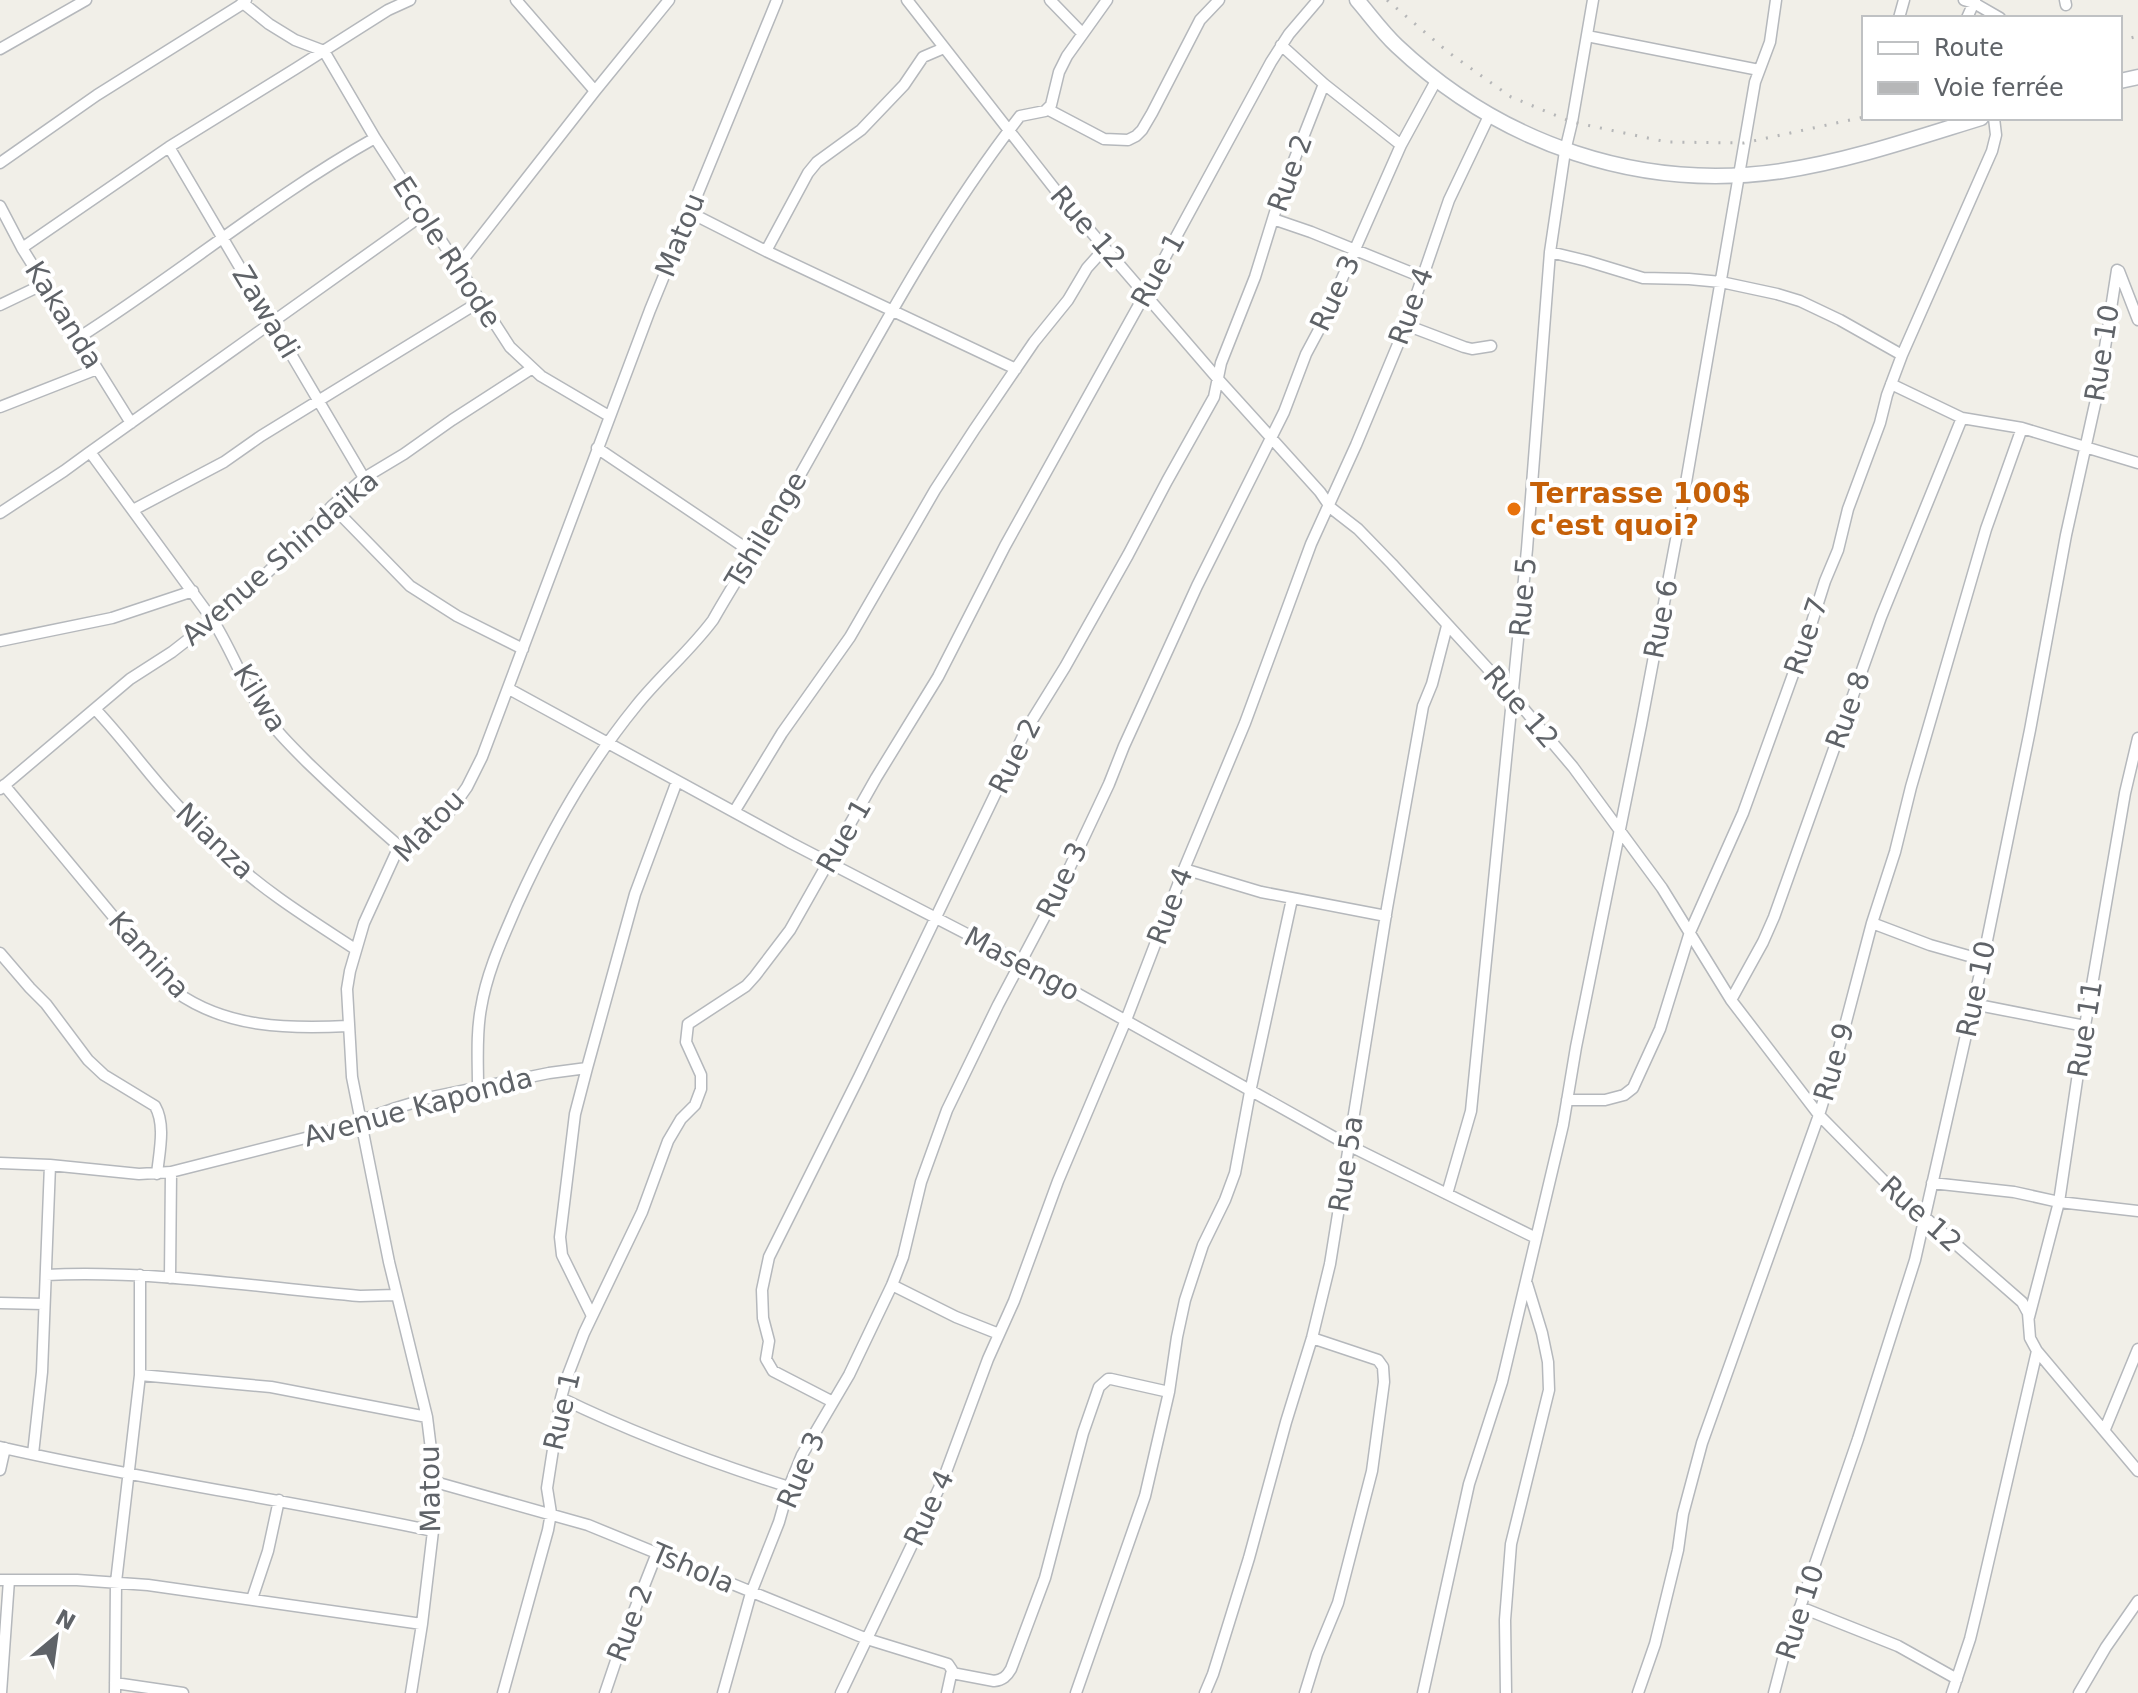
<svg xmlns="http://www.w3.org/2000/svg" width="2138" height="1693" viewBox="0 0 2138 1693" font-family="'DejaVu Sans',sans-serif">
  <rect width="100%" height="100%" fill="#f1efe8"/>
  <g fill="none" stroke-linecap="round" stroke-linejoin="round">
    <defs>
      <path id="street" d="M516,0l79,91
        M907,0l154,197 157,182 102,113 11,16 27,21 34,35 120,131 61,72 89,121 69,112 88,115 68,69 135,118 6,11 2,25 7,13 101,120
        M1050,0l32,33
        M1964,0l10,3 26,15
        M2065,0l1,5
        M243,3l26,21 26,16 29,11 51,87 135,209 31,29 68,40
        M1899,18l5,-18
        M1967,18l8,-18
        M1587,36l172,34
        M1281,45l43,39 77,61
        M0,49l86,-49
        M1047,109l57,30 24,1 8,-4 6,-6 10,-17 48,-93 19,-20
        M169,147l195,331
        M0,163l97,-68 142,-89 7,-6
        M0,206l22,42 109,175
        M689,212l77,39 250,118
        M1273,219l38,13 111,45
        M22,248l147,-101 126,-78 93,-59 22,-10
        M766,251l42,-78 9,-11 44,-32 43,-45 19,-28 21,-9
        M1550,252l37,9 56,17 46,1 32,3 56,12 23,7 40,19 62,35
        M458,266l137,-175 74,-91
        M2117,270l2,1 19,49
        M0,305l44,-21
        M1406,325l58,22 8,2 19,-3
        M78,338c101,-64 192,-141 297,-200
        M1891,384l71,34 60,10 116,35
        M0,407l97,-38
        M597,448l156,105
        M332,506l78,80 47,30 66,33
        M133,510l91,-48 37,-26 218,-134
        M0,513l64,-42 26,-19
        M0,641l112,-23 81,-27
        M509,689l282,154 230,119 327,183 188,93
        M95,709c20,21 37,43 56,66 23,28 49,55 75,80 39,37 85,65 129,94
        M4,785l172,207c51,36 112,37 172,34
        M0,789l130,-110 42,-27 64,-50 51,-48 45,-48 32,-28 40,-24 48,-34 79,-51
        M734,812l48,-79 68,-96 85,-147 39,-60 60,-88 34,-42 19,-32 18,-20
        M400,847c-31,-27 -62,-55 -92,-84 -17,-17 -36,-36 -49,-56 -18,-29 -29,-60 -47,-88l-122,-167 334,-238
        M1184,869l77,23 125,24
        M1872,923l58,22 53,15
        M0,953l30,35 16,16 42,56 16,15 51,31c11,19 4,47 2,68
        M1731,1000l32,-58 11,-25 107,-300 81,-199
        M1973,1004l112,22
        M478,1087c0,-26 -2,-53 3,-79 6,-37 22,-70 36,-103 32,-71 70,-139 119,-199 24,-30 54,-55 77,-86 26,-46 56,-90 82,-136 71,-125 136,-254 225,-368l25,-5 6,-6 8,-33 8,-16 40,-56
        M1567,1100h38l19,-5 9,-7 27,-59 30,-97 53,-119 69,-191 13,-41 13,-31 10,-41 32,-86 7,-28 15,-40 90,-204 4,-16 -2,-17
        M0,1163l50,2 89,9 32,-2 154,-39 71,-25 36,-11 117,-24 38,-5
        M1932,1183l82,9 45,10 79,9
        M1447,1194l24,-83 56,-562 23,-297 15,-101 7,-29 21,-122
        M46,1275c106,-5 210,12 314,21l36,-1
        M170,1278l1,-106
        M892,1285l64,32 43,17
        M0,1303l44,1
        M592,1316l-30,-61 -2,-18 15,-123 12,-46 48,-174 42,-113
        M2029,1317l30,-115 26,-176 40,-233 13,-55
        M140,1375l131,12 156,30
        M561,1398c74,36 149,64 228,89
        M833,1402l-60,-31 -7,-12 3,-18 -6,-23 -1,-28 7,-33 90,-180 167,-347 39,-63 63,-112 39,-74 47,-84 7,-34 34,-86 25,-81 44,-112
        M2105,1429l33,-80
        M0,1447c143,33 289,53 433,84
        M33,1454l9,-82 8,-207
        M0,1470l5,-22
        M435,1482l153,43 279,114 81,25 4,6 -5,23
        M0,1580h77l71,5 274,39
        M252,1599l16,-48 11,-51
        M1800,1607l98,39 59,33
        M952,1673l42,8c9,-1 13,-5 17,-12l34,-91 38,-145 16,-46 9,-8h3l58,13
        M115,1683l68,10
        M1,1693l8,-113
        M115,1693l1,-111 24,-207v-100
        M411,1693l11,-69 11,-93 2,-49 -8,-65 -38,-155 -37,-185 -5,-88 3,-18 14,-48 32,-70 4,-6 50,-36 17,-24 15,-30 168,-447 127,-310
        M503,1693l45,-163 3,-17 -4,-25 14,-90 5,-18 18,-47 58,-121 26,-71 13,-22 14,-14 6,-16v-14l-15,-33 2,-18 58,-38 9,-10 35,-46 86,-152 62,-101 67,-131 140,-252 126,-232 18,-28 29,-34
        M605,1693l20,-59 32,-81
        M723,1693l28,-100 28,-71 10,-35 13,-32 47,-80 43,-90 11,-28 18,-75 26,-72 51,-105 63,-119 48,-102 15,-38 73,-160 87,-174 22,-58 16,-30 79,-179 36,-66
        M841,1693l102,-213 45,-121 26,-58 44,-120 68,-161 58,-151 61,-146 66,-179 45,-99 50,-120 43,-125 40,-84
        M1076,1693l69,-197 24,-104 8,-55 8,-37 18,-55 22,-45 10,-27 15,-81 42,-193
        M1205,1693l8,-19 36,-116 37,-136 26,-84 18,-74 57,-356 36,-202 9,-22 15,-58
        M1305,1693l12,-39 21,-51 34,-132 12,-89 -1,-15 -5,-7 -66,-22
        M1423,1693l46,-209 33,-102 61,-257 13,-78 65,-322 37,-196 77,-447 15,-40 6,-42
        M1506,1693l-1,-73 6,-76 38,-154 -1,-28 -6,-29 -15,-49
        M1638,1693l17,-49 23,-94 5,-36 19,-71 117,-328 18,-59 35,-133 23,-71 16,-65 75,-258 36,-101
        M1774,1693l11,-42 73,-212 57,-179 68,-300 47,-230 36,-195 33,-149 18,-116
        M1952,1693l18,-54 9,-37 58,-251
        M2079,1693l27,-46 32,-46"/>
      <path id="secondary" d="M1357,0c13,15 25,32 40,46 104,98 243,146 385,125 67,-10 134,-33 199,-53
        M2120,81l18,-4"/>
    </defs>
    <use href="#street" stroke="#b5b8bc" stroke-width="13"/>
    <use href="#secondary" stroke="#b6babf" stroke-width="17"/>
    <use href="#street" stroke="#fff" stroke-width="10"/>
    <use href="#secondary" stroke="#fff" stroke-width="14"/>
    <path stroke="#b6b7b8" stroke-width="3" stroke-dasharray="2 10" stroke-linecap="butt" d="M1387,0l61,52 63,45 61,25 95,20 77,1 120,-26
      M2120,41l18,-5"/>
  </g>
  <circle fill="#e8710a" stroke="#fff" stroke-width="3" cx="1514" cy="509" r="8"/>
  <g text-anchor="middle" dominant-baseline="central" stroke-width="8" stroke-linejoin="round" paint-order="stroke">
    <g font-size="28" fill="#5f6368" stroke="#fff">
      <text transform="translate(1290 173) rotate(-70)">Rue 2</text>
      <text transform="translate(1088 227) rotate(49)">Rue 12</text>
      <text transform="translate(680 235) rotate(-68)">Matou</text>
      <text transform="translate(447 252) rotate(57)">Ecole Rhode</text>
      <text transform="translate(1158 270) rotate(-61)">Rue 1</text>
      <text transform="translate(1335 293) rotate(-65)">Rue 3</text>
      <text transform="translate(1411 306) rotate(-70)">Rue 4</text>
      <text transform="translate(266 312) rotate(59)">Zawadi</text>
      <text transform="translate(64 315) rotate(58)">Kakanda</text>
      <text transform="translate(2102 353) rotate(-81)">Rue 10</text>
      <text transform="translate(766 530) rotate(-59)">Tshilenge</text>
      <text transform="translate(280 558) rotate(-41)">Avenue Shindaïka</text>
      <text transform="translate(1523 597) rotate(-85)">Rue 5</text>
      <text transform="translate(1661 619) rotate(-79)">Rue 6</text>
      <text transform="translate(1806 636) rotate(-71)">Rue 7</text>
      <text transform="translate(260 698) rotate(58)">Kilwa</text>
      <text transform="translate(1521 707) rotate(49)">Rue 12</text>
      <text transform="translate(1848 710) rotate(-70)">Rue 8</text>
      <text transform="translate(1015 756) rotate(-63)">Rue 2</text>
      <text transform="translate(429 826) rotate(-46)">Matou</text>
      <text transform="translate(844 836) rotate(-60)">Rue 1</text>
      <text transform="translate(215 841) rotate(44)">Nianza</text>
      <text transform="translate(1062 880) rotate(-64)">Rue 3</text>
      <text transform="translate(1170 906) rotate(-69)">Rue 4</text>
      <text transform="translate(149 955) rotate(48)">Kamina</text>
      <text transform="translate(1022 964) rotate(28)">Masengo</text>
      <text transform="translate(1976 989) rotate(-78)">Rue 10</text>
      <text transform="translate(2085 1029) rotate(-81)">Rue 11</text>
      <text transform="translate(1834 1062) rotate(-74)">Rue 9</text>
      <text transform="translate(418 1107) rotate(-15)">Avenue Kaponda</text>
      <text transform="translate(1346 1164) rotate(-81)">Rue 5a</text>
      <text transform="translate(1921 1214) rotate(42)">Rue 12</text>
      <text transform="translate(562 1411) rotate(-77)">Rue 1</text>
      <text transform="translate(801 1470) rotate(-67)">Rue 3</text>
      <text transform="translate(430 1489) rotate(-91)">Matou</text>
      <text transform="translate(929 1508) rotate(-65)">Rue 4</text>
      <text transform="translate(693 1568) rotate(23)">Tshola</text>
      <text transform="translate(1800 1612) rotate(-72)">Rue 10</text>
      <text transform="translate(630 1623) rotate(-69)">Rue 2</text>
    </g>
    <g font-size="28" font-weight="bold" fill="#c56008" stroke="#fff" text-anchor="start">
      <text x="1530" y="493">Terrasse 100$<tspan x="1530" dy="32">c'est quoi?</tspan></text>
    </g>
  </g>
  <rect x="1862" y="16" width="260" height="104" fill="#ffffff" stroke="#bfc1c3" stroke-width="2"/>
  <rect x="1878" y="42" width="40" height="12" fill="#ffffff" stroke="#bfc1c3" stroke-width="2"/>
  <text x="1934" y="56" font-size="24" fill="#5f6368">Route</text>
  <rect x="1878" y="82" width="40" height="12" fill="#b6b7b8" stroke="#bfc1c3" stroke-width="2"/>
  <text x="1934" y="96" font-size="24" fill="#5f6368">Voie ferrée</text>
  <g transform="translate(56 1637) rotate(29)" stroke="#ffffff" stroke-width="6" paint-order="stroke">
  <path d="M0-6L14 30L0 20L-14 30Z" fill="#5f6368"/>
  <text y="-12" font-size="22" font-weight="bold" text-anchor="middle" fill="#5f6368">N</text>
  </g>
</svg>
